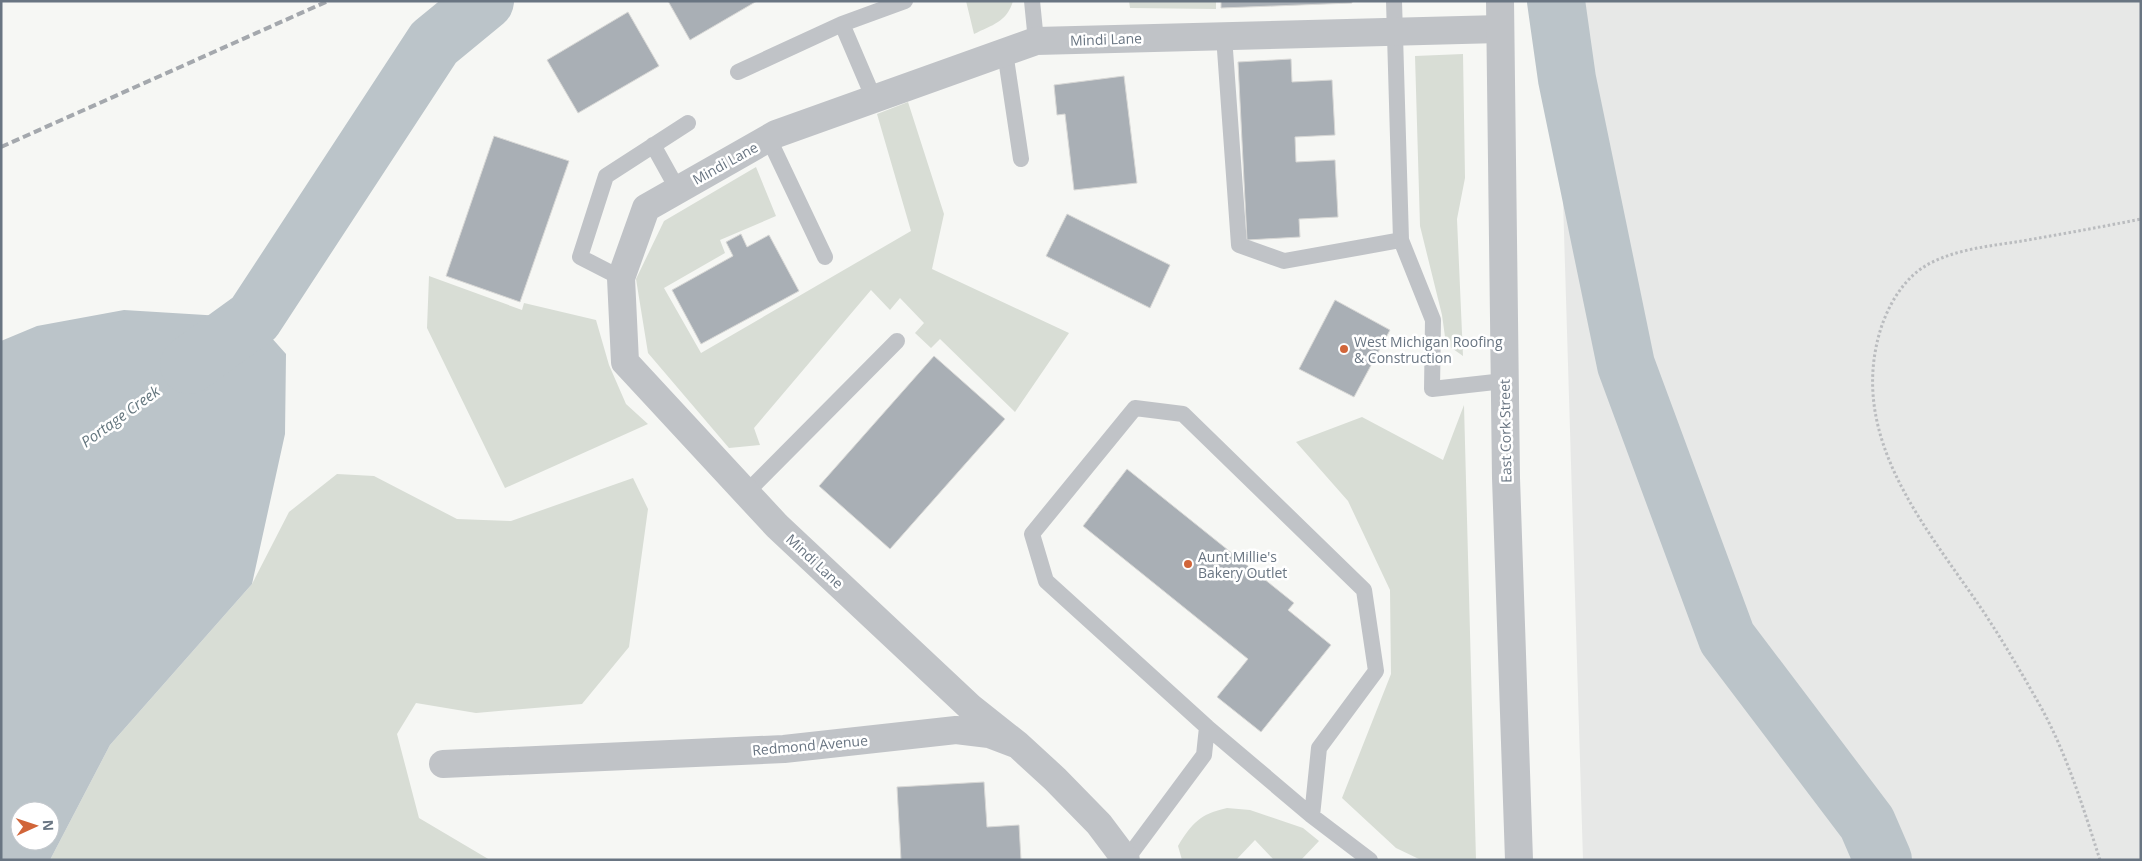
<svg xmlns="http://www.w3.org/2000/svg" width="2142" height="861" viewBox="0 0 2142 861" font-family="'Open Sans',sans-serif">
  <rect width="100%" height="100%" fill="#f6f7f4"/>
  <path fill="#e7e8e7" d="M1557,1h584v859h-558z"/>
  <path fill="#d8ddd5" d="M966,1h47c-6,21 -21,24 -39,33z
    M1129,1h87v8l-86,-1z
    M1463,54l2,124 -8,41 6,137 -17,-12 -4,-29 -22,-89 -5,-170z
    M908,102l36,112 -12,55 137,64 -54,79 -75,-73 -9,9 -16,-15 9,-10 -24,-25 -10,12 -19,-20 -117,138 6,17 -31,3 -81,-95 -12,-74 28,-58 92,-54 20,49 -56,24 5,13 -61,35 37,65 210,-122 -34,-117z
    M429,276l93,34 2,-7 72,17 13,45 17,39 22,20 -143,64 -78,-160z
    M1464,405l12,455h-55l-25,-12 -54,-50 49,-124 -1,-84 -42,-89 -52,-59 66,-25 81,43z
    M337,474l37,2 83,43 54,2 122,-43 15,31 -19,138 -47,57 -106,9 -60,-10 -19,31 22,84 71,42h-440l60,-115 142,-161 37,-72z
    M1227,808l23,2 53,18 16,13 -18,19h-27l-19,-20 -19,20h-54l-4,-14c14,-23 22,-32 49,-38z"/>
  <path fill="#bbc4c9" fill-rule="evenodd" d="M124,310l130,8 32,36 -1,80 -33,150 -142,161 -60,115h-49v-519l36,-15zM20,811h30v30h-30z"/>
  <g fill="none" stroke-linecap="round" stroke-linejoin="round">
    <path stroke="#bbc4c9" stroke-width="58" d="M1556,1l11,78 59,286 101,273 140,185 16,37
      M189,365l65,-47 180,-275 51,-42"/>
  </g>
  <path fill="#a9afb5" stroke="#d8d8d6" d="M668,1h89l-67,39z
    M1221,1h131v2l-131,5z
    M628,12l31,54 -81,47 -31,-53z
    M1291,59l1,23 40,-2 3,55 -40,2 1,25 39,-2 3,57 -39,2 1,18 -53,3 -9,-178z
    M1124,76l13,107 -63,7 -9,-76 -8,1 -3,-30z
    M494,136l75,25 -49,141 -74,-26z
    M1067,214l103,51 -20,43 -104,-52z
    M741,234l6,13 22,-12 30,56 -98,53 -29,-54 61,-34 -7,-14z
    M1335,300l55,30 -36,67 -55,-28z
    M934,356l71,63 -115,130 -71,-63z
    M1127,469l167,134 -6,7 43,35 -70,87 -44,-35 31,-38 -165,-133z
    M984,782l3,45 32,-2 2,35h-120l-4,-73z"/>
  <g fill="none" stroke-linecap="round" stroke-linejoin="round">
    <path stroke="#babcbf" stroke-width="3" stroke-dasharray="2.5 2.5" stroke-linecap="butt" d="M2100,860c-17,-53 -34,-109 -62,-158 -17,-30 -34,-59 -53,-88 -57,-85 -139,-175 -104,-286 8,-24 23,-50 46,-63 28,-16 64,-19 95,-24 40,-7 79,-14 119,-22"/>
    <path stroke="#c0c3c7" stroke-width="16" d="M1032,1l4,40
      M1394,1l7,239 32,80 -1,69 72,-8
      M842,24l32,75
      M1224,36l15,209 45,16 117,-21
      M1005,52l16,107
      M738,72l104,-48 63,-23
      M769,139l56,118
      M653,145l25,45
      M621,278l-41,-21 26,-81 82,-53
      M746,493l151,-152
      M1207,727l105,89
      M1126,860l78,-105 3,-28 -161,-146 -14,-47 103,-126 48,6 181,176 12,81 -57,77 -7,68 58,44"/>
    <path stroke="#c0c3c7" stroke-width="28" d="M1018,745l-48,-38 -193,-181 -152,-164 -4,-84 25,-70 130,-74 260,-93 464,-12
      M443,764l341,-15 172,-19 33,4 29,11 37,34 44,45 27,36"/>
    <path stroke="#c0c3c7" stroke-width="28" d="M1500,1l6,477 13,382"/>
    <path stroke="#a4a8ad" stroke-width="4" stroke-dasharray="8 4" stroke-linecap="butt" d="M1,147l327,-146"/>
  </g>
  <g fill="#d16539" stroke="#fff" stroke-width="2">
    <circle cx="1344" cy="349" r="5"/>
    <circle cx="1188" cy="564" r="5"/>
  </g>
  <g text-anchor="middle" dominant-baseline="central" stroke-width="5" stroke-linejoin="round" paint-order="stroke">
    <g font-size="14" fill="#697582" stroke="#fff">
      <text transform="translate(1106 39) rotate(-2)">Mindi Lane</text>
      <text transform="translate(725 163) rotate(-29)">Mindi Lane</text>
      <text transform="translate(1505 431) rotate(-91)">East Cork Street</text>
      <text transform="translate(815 561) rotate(43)">Mindi Lane</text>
      <text transform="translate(810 745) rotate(-5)">Redmond Avenue</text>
    </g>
    <g font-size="14" fill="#697582" stroke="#fff" text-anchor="start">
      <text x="1354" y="341">West Michigan Roofing<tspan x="1354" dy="16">&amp; Construction</tspan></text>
      <text x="1198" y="556">Aunt Millie's<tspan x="1198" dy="16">Bakery Outlet</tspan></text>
    </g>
    <g font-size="15" font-style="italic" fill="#64767e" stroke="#fff">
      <text transform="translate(120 416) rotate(-36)">Portage Creek</text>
    </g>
  </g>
  <rect width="2142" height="861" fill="none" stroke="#697582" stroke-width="5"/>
  <g transform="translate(35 826) rotate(87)"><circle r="24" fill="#ffffff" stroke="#c3c8cd"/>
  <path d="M0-4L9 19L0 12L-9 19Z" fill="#d16539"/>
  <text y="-8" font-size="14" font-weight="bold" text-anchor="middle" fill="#697582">N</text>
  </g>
</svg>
